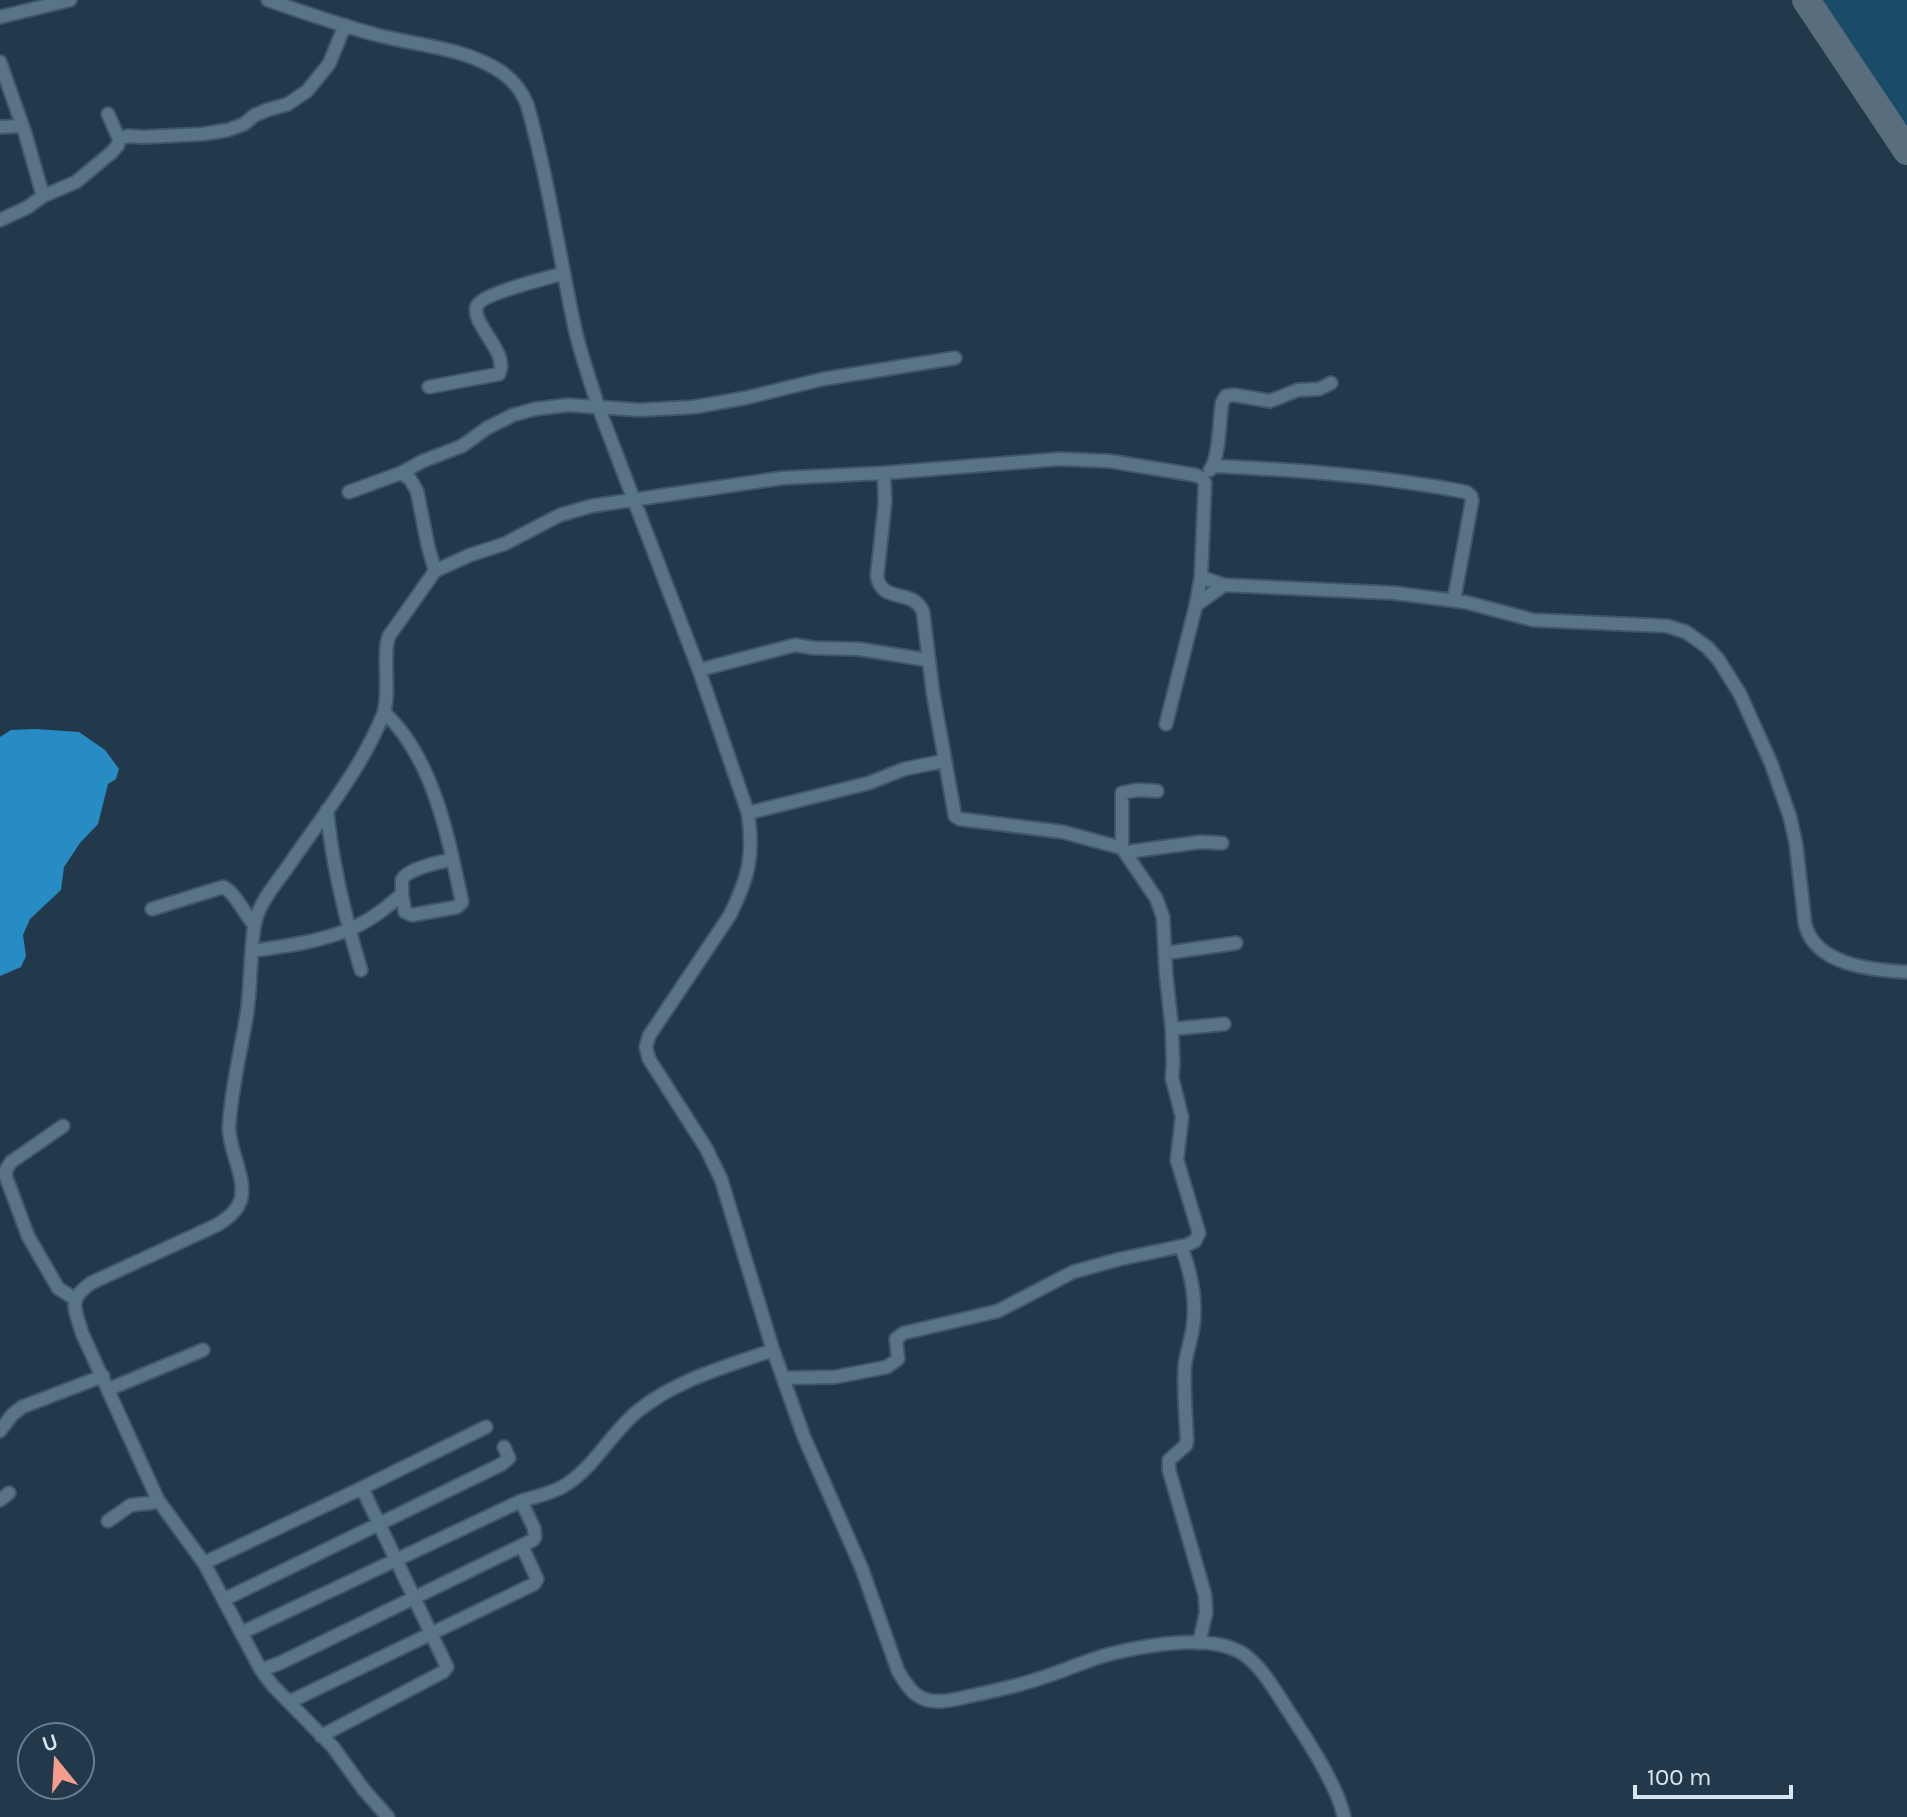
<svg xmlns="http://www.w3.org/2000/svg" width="1907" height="1817" viewBox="0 0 1907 1817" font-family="Karla,sans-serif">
  <rect width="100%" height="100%" fill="#21394a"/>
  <path fill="#1a4b69" d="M1823,0h84v126z"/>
  <path fill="#288cc4" d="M36,729l43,3 26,18 14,19 -3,10 -8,5 -10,40 -18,19 -16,24 -3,23 -31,29 -7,16 3,21 -5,11 -21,9v-239l11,-7z"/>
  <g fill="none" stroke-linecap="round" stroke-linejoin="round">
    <path stroke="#586e7c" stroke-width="28" d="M1806,0l101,151"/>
    <defs>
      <path id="minor" d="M268,0c37,13 74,26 113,36 37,9 80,12 114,32 14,8 26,21 32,36 21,74 32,150 48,225 6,26 15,51 23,77l101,264 49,143c6,43 1,63 -18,102l-81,121 -3,11 3,12 57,89 15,31 52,171 31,87 58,132 36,102c6,10 13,22 24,27 15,7 34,1 48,-2 24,-5 48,-10 71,-18 23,-7 46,-18 69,-24 37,-9 98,-21 132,-1 21,14 35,41 49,62 17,26 47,72 53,102
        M0,17l70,-17
        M0,62l25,71 18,63 -15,11 -28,13
        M0,127l22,-1
        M119,139l9,-3 15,1 60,-3 25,-4 16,-6 11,-9 12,-5 21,-6 19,-13 22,-27 16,-39
        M43,196l33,-14 36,-30 6,-7 1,-6 -11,-25
        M429,387l70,-13c11,-22 -29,-50 -22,-68 5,-13 72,-28 87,-33
        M1213,466c85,4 170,10 253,26l5,4 1,5 -18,99
        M1210,470c10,-14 9,-49 12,-67l4,-7 8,-1 36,6 28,-11 21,-1 12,-6
        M401,473l9,6 7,12 11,55 7,25
        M349,492l52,-19 22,-12 39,-15 25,-18 26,-13 22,-6 33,-4 72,5 54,-3 51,-9 78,-19 132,-21
        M1196,605l5,-28
        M699,670l96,-25 19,3 45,1 69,11
        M384,712c50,47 64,125 78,190l-5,5 -45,8 -7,-3 -3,-18
        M1166,724l30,-119 28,-20
        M327,810c5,55 18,107 34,160
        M748,813l121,-30 35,-14 40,-8
        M1122,848v-55l15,-3 20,1
        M1126,852l75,-10 21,1
        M152,909l71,-22c12,5 21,26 31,38
        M252,951c32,-5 68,-9 98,-22 20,-8 36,-21 52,-35 0,-1 0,-13 0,-14 4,-11 40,-19 51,-20
        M1166,953l70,-10
        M1172,1029l52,-5
        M63,1126l-52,36 -5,8v7l22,59 30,52 17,11
        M1181,1246c10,26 16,53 12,81 -2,13 -6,25 -8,37 -2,25 1,51 2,76l-1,5 -17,15v10l36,125 1,18 -7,30
        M783,1378l52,-1 52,-10 11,-8 -2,-20 8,-6 94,-22 75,-39 47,-13 67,-14 8,-4 4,-8 -22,-73 5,-43 -10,-39 1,-14 -1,-35 -6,-55 -3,-57 -7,-19 -34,-50 -59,-16 -103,-13 -5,-3 -22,-123 -10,-81c-10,-25 -41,-7 -46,-36l8,-73 -1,-30
        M109,1389l94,-39
        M0,1431l12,-16 10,-8 81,-31
        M0,1500l9,-7
        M108,1521l23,-16 20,-2 7,-3
        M204,1563l158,-75 124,-61
        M225,1599l277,-135 7,-6 -5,-11
        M241,1633l280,-132c14,-4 28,-7 41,-14 32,-18 49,-55 77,-77 39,-31 89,-44 134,-60
        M261,1670l19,-7 253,-123 2,-3 -1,-9 -13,-27
        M289,1702l245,-118 3,-5 -15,-33
        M321,1736l122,-64 4,-5 -85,-179
        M388,1817l-24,-27 -31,-43 -60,-61 -12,-16 -57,-107 -46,-63 -76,-167c-7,-25 -15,-33 9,-50l126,-58c10,-6 21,-14 24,-26 5,-24 -12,-47 -12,-72 2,-38 12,-76 18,-114 4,-28 3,-57 7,-85 3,-24 22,-44 35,-63 33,-48 72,-96 94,-150 7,-17 1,-52 4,-72l2,-7 46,-65 35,-16 34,-11 56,-29 31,-9 191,-28 102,-5 175,-14 50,2 86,14 7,3 3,5 -4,94 23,8 170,8 71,9 68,18 134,6 19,6 21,15 11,12 22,35 31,69 19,54 6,27 9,80c10,41 66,46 102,48"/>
    </defs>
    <use href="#minor" stroke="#415766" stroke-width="16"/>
    <use href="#minor" stroke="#597487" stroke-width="12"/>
  </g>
  <g transform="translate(56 1761) rotate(342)"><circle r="38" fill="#21394a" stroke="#6a7e8d" stroke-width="2"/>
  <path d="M0-6L14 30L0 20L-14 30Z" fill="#f59d8f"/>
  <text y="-12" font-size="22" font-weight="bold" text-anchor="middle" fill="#d7e6f1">U</text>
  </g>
  <path d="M1635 1785v12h156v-12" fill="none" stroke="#d7e6f1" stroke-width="4"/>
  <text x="1647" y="1785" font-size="24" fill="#d7e6f1" stroke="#21394a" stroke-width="6" paint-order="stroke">100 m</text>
</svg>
